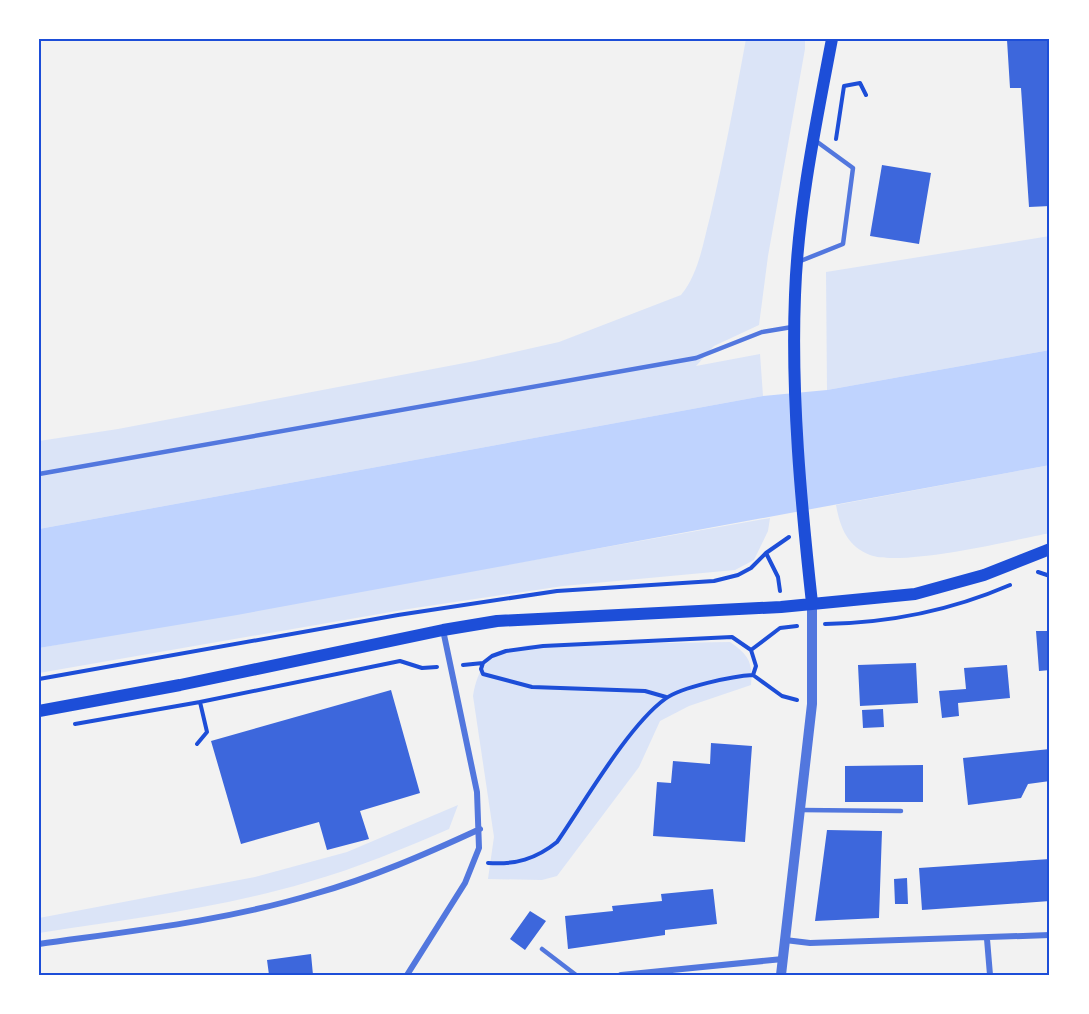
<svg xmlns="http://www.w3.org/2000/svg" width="1089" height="1014" viewBox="0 0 1089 1014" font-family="Helvetica,sans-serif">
  <rect width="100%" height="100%" fill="#f2f2f2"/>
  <path fill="#dbe4f7" d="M746,39h59v10l-37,207 -9,69 -45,21 -18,20 64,-12 3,42 -724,133v-88l79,-12 357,-68 84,-19 122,-47c18,-22 22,-52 29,-78 14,-59 25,-118 36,-178z
    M1050,236v114l-223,40 -1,-118z
    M1050,465v68c-36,7 -149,34 -180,22 -23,-9 -30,-28 -34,-50z
    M770,518l-2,13 -14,29 -19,10 -172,16 -155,23 -369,64v-25z
    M730,642c19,13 23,21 21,43l-62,21 -29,15 -21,46 -82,109 -15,4 -54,-1 6,-42 -21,-141c6,-37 21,-42 55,-51z
    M458,805l-9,24c-46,20 -92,39 -141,53 -87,26 -179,37 -269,51v-15l216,-41 92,-25z"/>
  <path fill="#bfd3fe" d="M1050,350v115l-813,150 -198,33v-119l724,-133 64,-6z"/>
  <path fill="#3d67dc" d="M1050,39v167l-21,1 -8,-119h-11l-3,-48z
    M882,165l49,8 -12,71 -49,-8z
    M1036,631h14v39l-11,1z
    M916,663l2,40 -58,3 -2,-41z
    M1007,665l3,33 -52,5 1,13 -17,2 -3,-27 27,-2 -2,-21z
    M391,690l29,103 -60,18 9,28 -42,11 -8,-28 -78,22 -30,-103z
    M883,709l1,18 -21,1 -1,-18z
    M711,743l41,3 -7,96 -92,-6 4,-54 14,1 2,-22 37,3z
    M1050,749v32l-22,3 -7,14 -53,7 -5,-47z
    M923,765v37h-78v-36z
    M827,830l55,1 -3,87 -64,3z
    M1050,859v42l-128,9 -3,-42z
    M907,878l1,26h-13l-1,-25z
    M713,889l4,35 -52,6v5l-97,14 -3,-33 48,-5 -1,-5 50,-5 -1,-7z
    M530,911l16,10 -21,29 -15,-11z
    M311,954l2,21h-44l-2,-15z"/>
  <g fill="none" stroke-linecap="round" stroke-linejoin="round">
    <path stroke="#1d4ed8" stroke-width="4" d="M836,139l8,-53 16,-3 6,12
      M766,553l12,24 2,14
      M1038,572l12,4
      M825,624c64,-1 127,-14 185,-39
      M751,650l5,16 -3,9
      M483,663l-2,6 2,5 49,13 113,4 21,6
      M463,665l20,-2 9,-7 14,-5 37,-5 189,-9 19,13 29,-22 17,-2
      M39,679l359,-64 159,-24 157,-10 24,-6 13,-7 15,-15 23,-16
      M75,724l125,-22 200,-41 22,7 15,-1
      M197,744l10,-12 -7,-30
      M488,863c27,2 48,-4 69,-21 27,-39 71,-116 108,-143 16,-12 68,-23 88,-24l29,21 15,4"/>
    <path stroke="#5277de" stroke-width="4.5" d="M798,262l45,-18 10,-76 -37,-27
      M39,474l657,-116 66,-26 30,-5
      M801,810l100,1
      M542,949l34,26"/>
    <path stroke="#5277de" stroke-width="6" d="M987,939l3,36
      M785,940l25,3 240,-8
      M39,944c92,-13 186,-23 275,-50 57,-16 112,-40 166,-65
      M407,975l58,-92 14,-35 -2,-56 -34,-162
      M621,975l162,-16"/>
    <path stroke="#5277de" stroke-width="10" d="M781,975l31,-271v-101"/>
    <path stroke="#1d4ed8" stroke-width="12" d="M812,603c-11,-100 -21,-208 -17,-308 3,-86 21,-172 37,-256
      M39,711l141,-26 263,-55 54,-9 284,-14 134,-13 69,-19 66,-26"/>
  </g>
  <rect width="1089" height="1014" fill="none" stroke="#ffffff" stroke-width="81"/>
  <rect x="40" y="40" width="1008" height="934" fill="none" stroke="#1d4ed8" stroke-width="2"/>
</svg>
